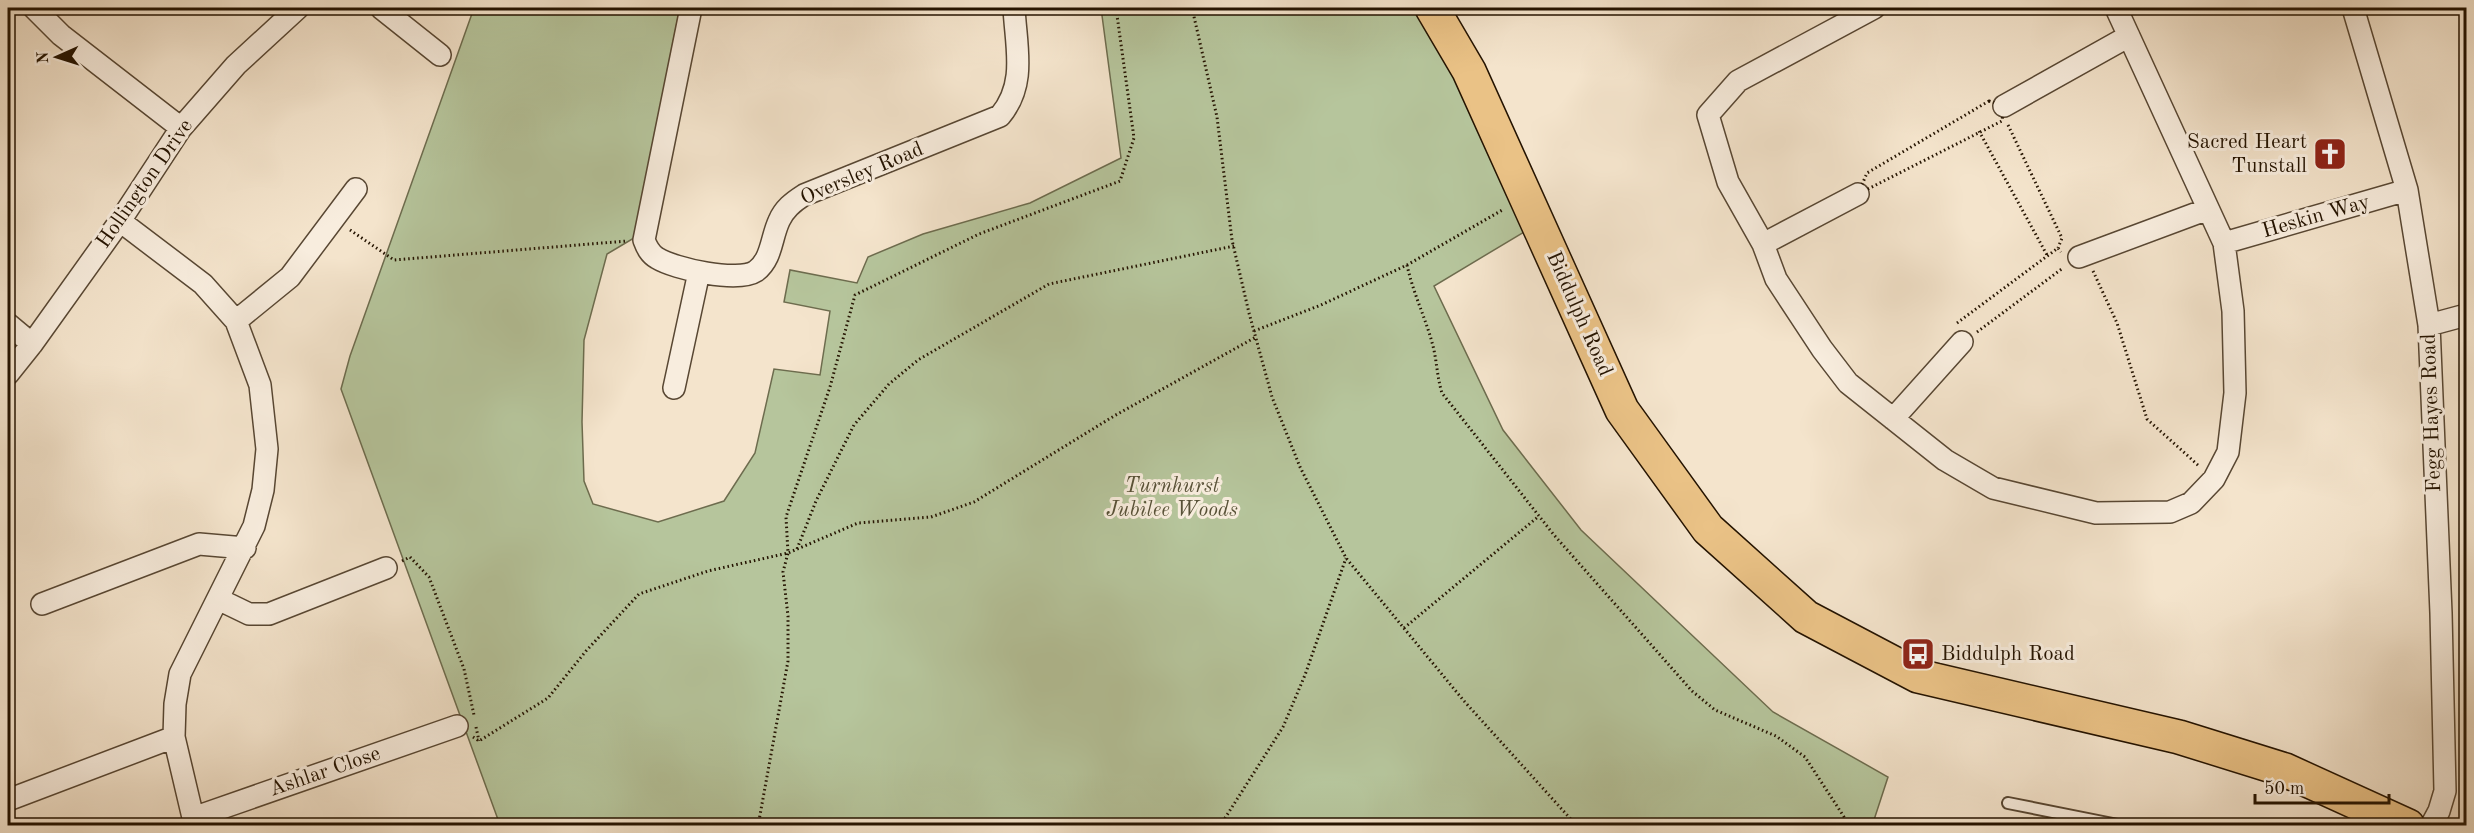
<svg xmlns="http://www.w3.org/2000/svg" width="2474" height="833" viewBox="0 0 2474 833" font-family="'Old Standard TT',serif">
  <rect width="100%" height="100%" fill="#f4e4cc"/>
  <filter id="stains"><feTurbulence type="fractalNoise" baseFrequency=".00333" numOctaves="4"/><feColorMatrix values="0 0 0 0 .2 0 0 0 0 .09 0 0 0 0 .02 0 0 0 .5 -.17"/></filter>
  <radialGradient id="worn" r=".72"><stop offset=".6" stop-color="#630" stop-opacity="0"/><stop offset="1" stop-color="#630" stop-opacity=".3"/></radialGradient>
  <path fill="#b6c59c" stroke="#6d6c4e" stroke-width="1.5" d="M474,8h206l-46,230 -27,16 -23,86 -2,82 2,59 9,23 65,18 66,-21 31,-48 19,-84 46,6 10,-64 -46,-9 6,-32 67,13 11,-26 55,-23 107,-31 91,-45 -20,-150h331l107,215 -105,63 69,144 78,100 192,182 115,65 -16,49 -1372,-1 -159,-436 9,-33z"/>
  <g fill="none" stroke-linecap="round" stroke-linejoin="round">
    <defs>
      <path id="lane" d="M2008,803l115,23"/>
      <path id="street" d="M34,8l27,27 120,93
        M381,8l59,47
        M691,8l-47,232c3,8 6,14 13,18 18,11 81,25 99,13 16,-12 15,-33 23,-50 5,-12 14,-19 25,-26l196,-79c27,-32 16,-69 14,-108
        M1874,8l-136,73 -30,34 20,67 35,62 13,35 46,70 26,34 97,77 48,28 103,25 74,-1 21,-9 23,-24 14,-27 7,-59 -2,-82 -9,-68 -108,-235
        M2353,8l54,182 22,135 12,288 4,178 -6,20 -8,15
        M2004,106l125,-70
        M120,221l83,63 33,37 24,64 7,64 -4,41 -9,36 -74,148 -5,30 -1,33 21,89
        M2224,243l183,-53
        M1763,244l95,-50
        M2079,257l129,-48
        M236,321l54,-44 66,-88
        M8,324l24,20
        M2429,325l37,-10
        M8,374l24,-30 88,-123 61,-93 55,-63 62,-57
        M674,388l25,-116
        M1893,419l69,-77
        M218,599l31,15h20l117,-46
        M42,604l157,-60 46,4
        M8,800l166,-63
        M193,818l264,-92"/>
      <path id="primary" d="M1432,8l37,63 153,339 86,119 98,88 112,59 261,61 106,33 123,56"/>
    </defs>
    <use href="#lane" stroke="#584733" stroke-width="14"/>
    <use href="#street" stroke="#584733" stroke-width="24"/>
    <use href="#primary" stroke="#241300" stroke-width="36"/>
    <path stroke="#241300" stroke-width="3" stroke-dasharray="1.5 3" stroke-linecap="butt" d="M1192,8l25,109 15,123 17,73 23,84 28,70 46,91 118,143 113,125
      M1989,101l15,5 -2,15 -144,73 9,-21z
      M2008,125l54,113 -4,10
      M1979,131l68,124
      M350,230l44,30 233,-19
      M1407,265c6,28 19,54 26,81 4,16 4,31 9,47l112,142 138,156 23,19 61,26 29,21 45,69
      M2093,271l24,52 30,96 52,47
      M1957,323l101,-75 3,4
      M1254,331l67,-26 86,-40 97,-56
      M1977,332l86,-64
      M797,549l19,-48 38,-76 35,-41 29,-24 131,-76 185,-38
      M402,561l8,-4 19,20 35,92 10,46
      M1404,628l135,-112
      M476,727l3,14
      M473,737l6,4 69,-43 38,-47 53,-57 69,-23 80,-18 70,-30 73,-6 43,-15 140,-86 142,-79
      M758,826l30,-165v-45l-5,-44 5,-19 -2,-36 44,-130 25,-92 124,-61 141,-53 14,-43 -18,-130
      M1220,826l63,-99 22,-52 41,-117"/>
    <use href="#lane" stroke="#f8edde" stroke-width="10"/>
    <use href="#street" stroke="#f8edde" stroke-width="21"/>
    <use href="#primary" stroke="#eac286" stroke-width="33"/>
  </g>
  <defs>
    <symbol id="church-square" viewBox="-11 -11 22 22"><rect x="-9" y="-9" width="18" height="18" rx="4" fill="#8f2418" stroke="#f8edde"/><path d="M-1.2-6h2.4v3.5h3.3v2.4h-3.3V6h-2.4V-.1h-3.3v-2.4h3.3Z" fill="#fff"/></symbol>
    <symbol id="bus-square" viewBox="-11 -11 22 22"><rect x="-9" y="-9" width="18" height="18" rx="4" fill="#8f2418" stroke="#f8edde"/><path d="M-5-6H5V4H4V6H2V4H-2V6H-4V4H-5ZM-3.5-4V0h7V-4ZM-3.5 1.2v1.5H-2V1.2ZM2 1.2v1.5H3.5V1.2Z" fill="#fff"/></symbol>
  </defs>
  <g fill-rule="evenodd">
    <use href="#church-square" x="2311" y="135" width="38" height="38"/>
    <use href="#bus-square" x="1899" y="635" width="38" height="38"/>
  </g>
  <g text-anchor="middle" dominant-baseline="central" stroke-width="6" stroke-linejoin="round" paint-order="stroke">
    <g font-size="21" fill="#241300" stroke="#f8edde" text-anchor="end">
      <text x="2307" y="142">Sacred Heart<tspan x="2307" dy="24">Tunstall</tspan></text>
      <text x="1941" y="654" text-anchor="start">Biddulph Road</text>
    </g>
    <g font-size="21" fill="#241300" stroke="#f8edde">
      <text transform="translate(862 174) rotate(-23)">Oversley Road</text>
      <text transform="translate(145 184) rotate(-55)">Hollington Drive</text>
      <text transform="translate(2316 217) rotate(-16)">Heskin Way</text>
      <text transform="translate(1579 314) rotate(66)">Biddulph Road</text>
      <text transform="translate(2432 413) rotate(-92)">Fegg Hayes Road</text>
      <text transform="translate(325 772) rotate(-19)">Ashlar Close</text>
    </g>
    <g font-size="21" font-style="italic" fill="#575137" stroke="#f8edde">
      <text x="1172" y="486">Turnhurst<tspan x="1172" dy="24">Jubilee Woods</tspan></text>
    </g>
  </g>
  <rect width="2474" height="833" fill="none" stroke="#f4e4cc" stroke-width="30"/>
  <rect x="9" y="9" width="2456" height="815" fill="none" stroke="#241300" stroke-width="3"/>
  <rect x="15" y="15" width="2444" height="803" fill="none" stroke="#241300" stroke-width="1.5"/>
  <g transform="translate(57 57) rotate(267)" stroke="#f8edde" stroke-width="4.5" paint-order="stroke">
  <path d="M0-4.5L10 22L0 15L-10 22Z" fill="#241300"/>
  <text y="-9" font-size="16" font-weight="bold" text-anchor="middle" fill="#241300">N</text>
  </g>
  <path d="M2255 794v9h134v-9" fill="none" stroke="#241300" stroke-width="3"/>
  <text x="2264" y="794" font-size="18" fill="#241300" stroke="#f8edde" stroke-width="4.5" paint-order="stroke">50 m</text>
  <rect width="100%" height="100%" filter="url(#stains)"/>
  <rect width="100%" height="100%" fill="url(#worn)"/>
</svg>
